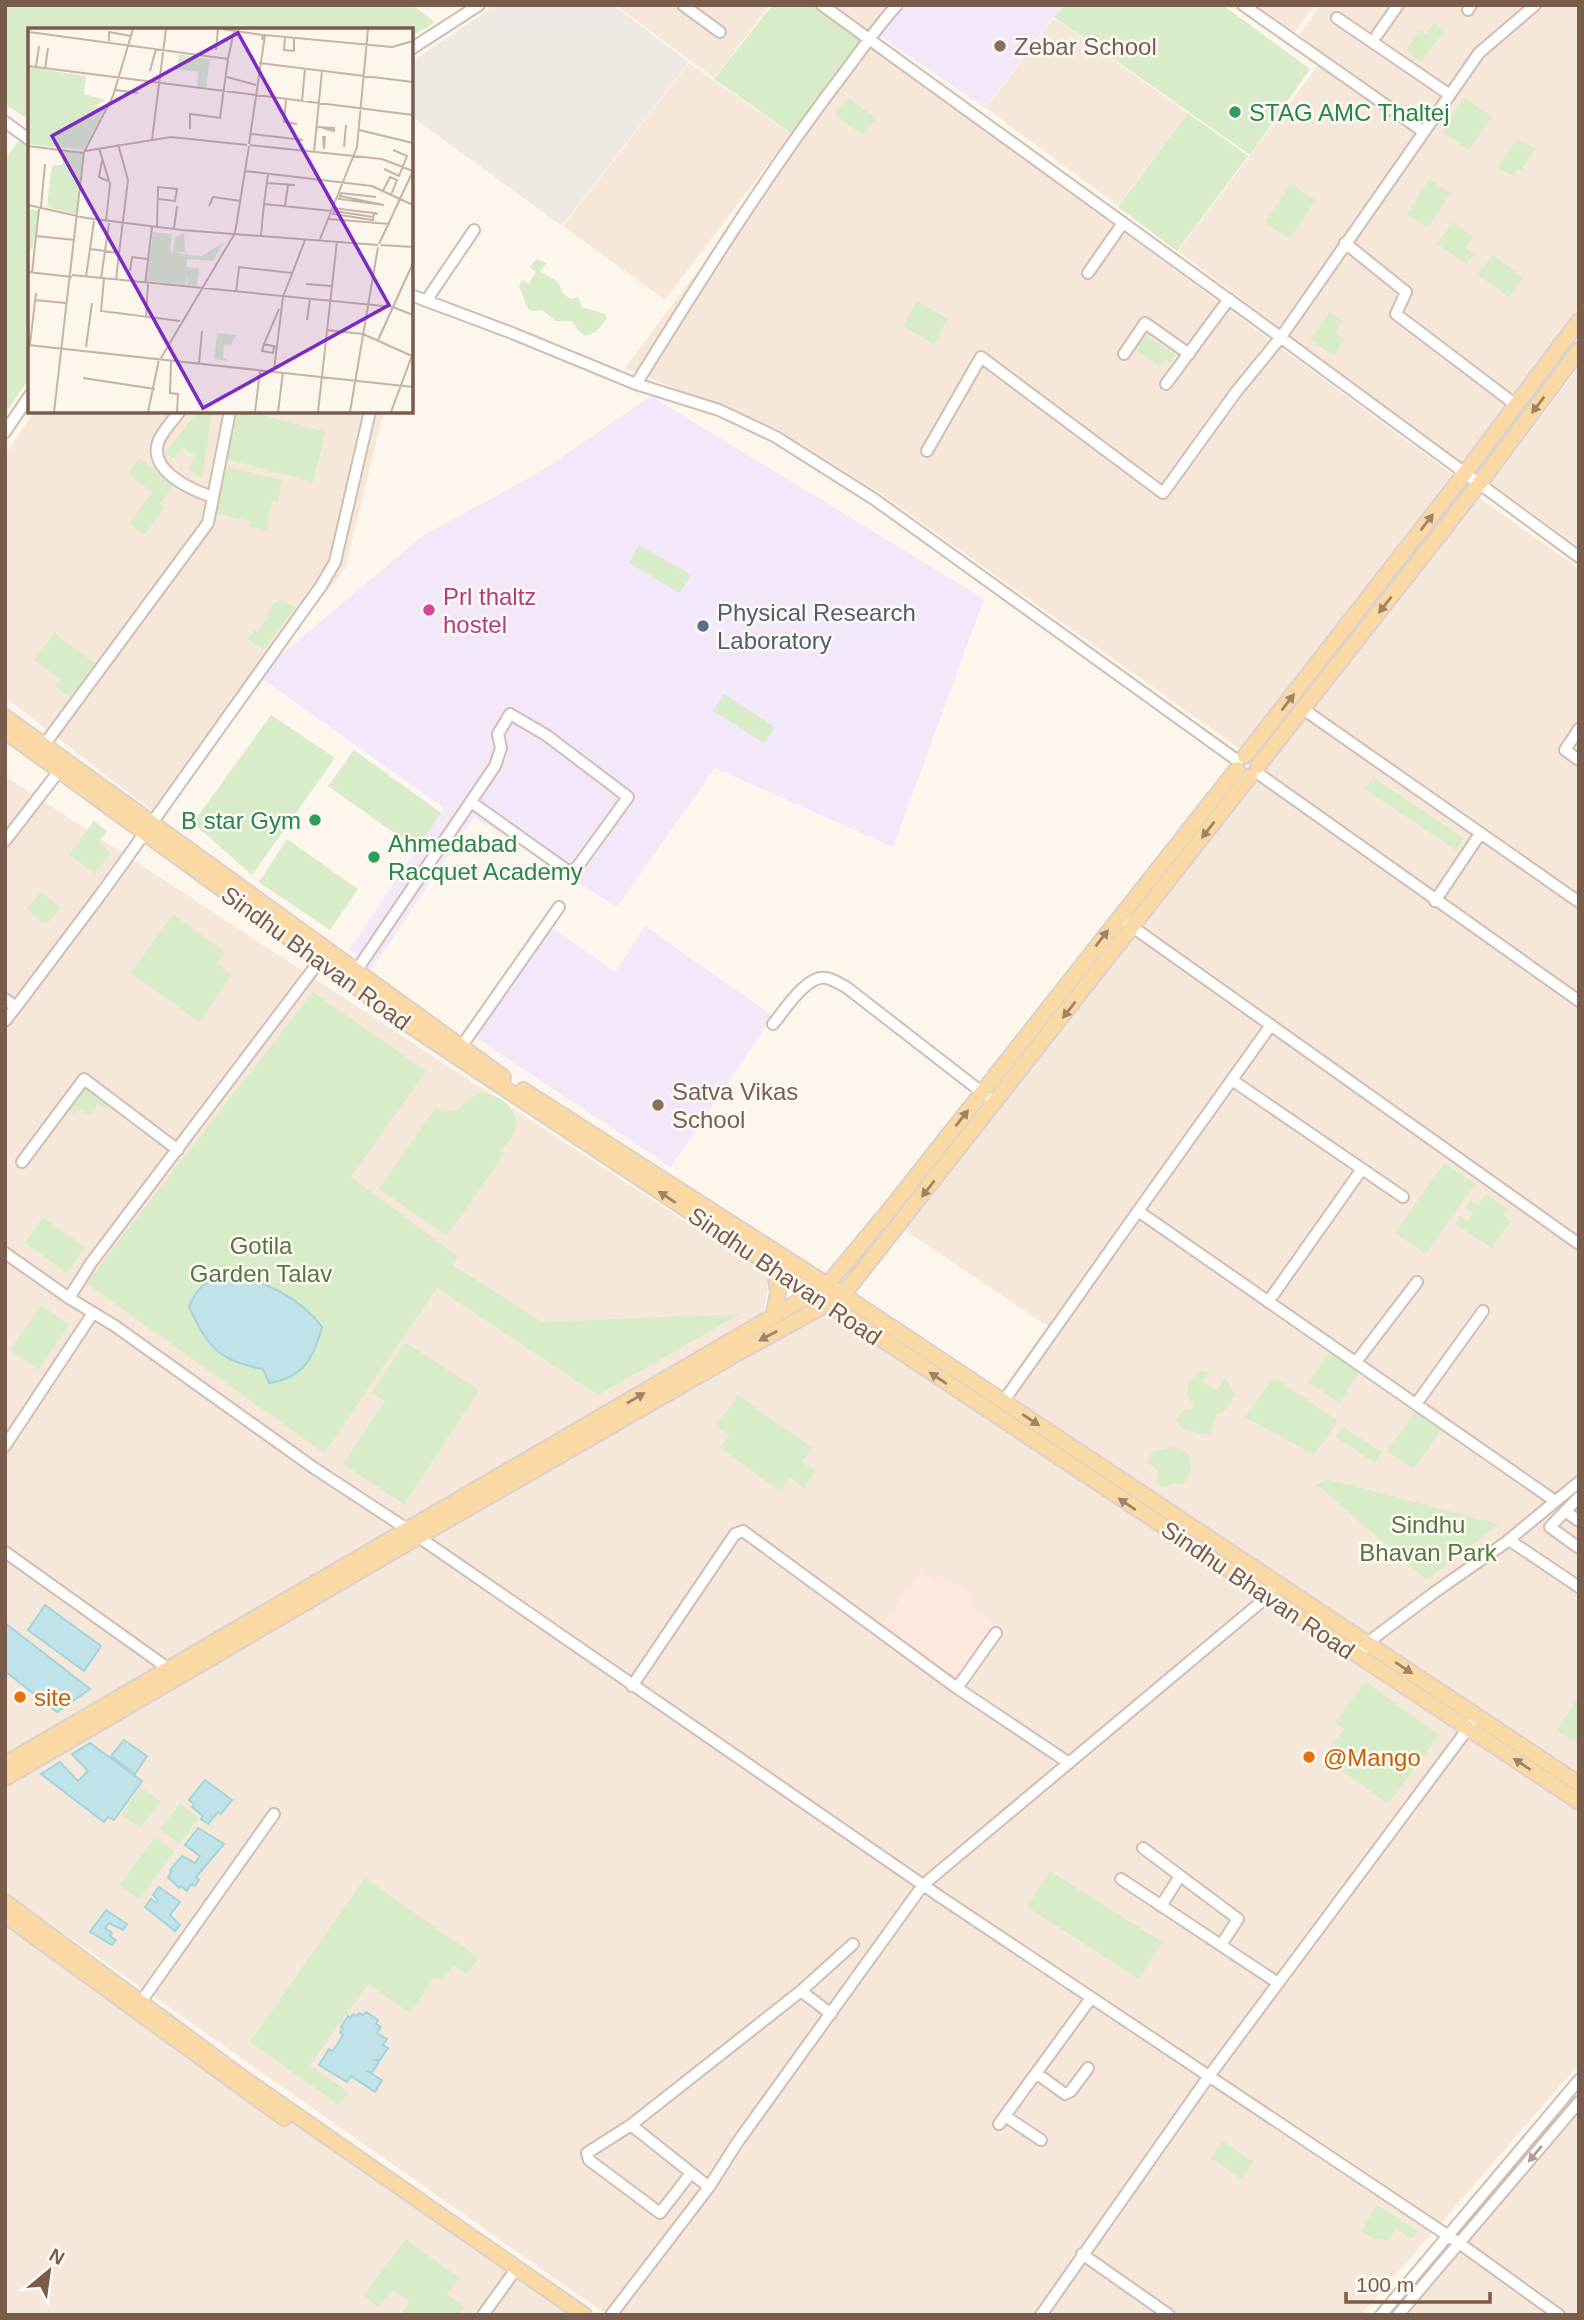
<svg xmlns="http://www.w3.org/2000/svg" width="1584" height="2320" viewBox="0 0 1584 2320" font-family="Arial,sans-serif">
  <rect width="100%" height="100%" fill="#fdf6ec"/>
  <path fill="#f5e8da" d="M615,5h155l-56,73z
    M833,5h58l-23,26z
    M1252,5h62l-20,29z
    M1320,5h205l-49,46 -197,276 -101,-76 147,-195 -26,-21z
    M1542,5h37v302l-118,157 -174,-127 196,-281z
    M1054,18l134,95 -70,93 -132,-98z
    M868,44l584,430 -212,275 -360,-256 -103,-64 -152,-61z
    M689,63l102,71 -126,166 -102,-74z
    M1579,367v180l-88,-64z
    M35,411h349l-39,158 -193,242 -147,-114v-242z
    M1478,497l101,72v1209l-579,-385 47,-67 -142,-96 422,-544z
    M5,776l764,500 -5,36 -759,445z
    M829,1311l750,501v252l-218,251h-754l-602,-423v-107z
    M5,1903l570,412h-570z
    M1579,2113v202h-172z"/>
  <path fill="#fde8e0" d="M921,1570l15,10 5,-6 35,25 -5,7 24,17 -39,55 -74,-53z"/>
  <path fill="#efe9e4" d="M496,5h117l76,57 -127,164 -151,-110v-54z"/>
  <path fill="#f3e8fa" d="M905,5h158l-78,103 -105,-72z
    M651,396l333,203 -91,248 -178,-79 -98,139 -143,-90 -103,153 -21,-21 94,-141 -187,-133 164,-138 117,-64z
    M645,926l128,90 -102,151 -196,-130 76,-110 64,45z"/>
  <path fill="#d8ecc9" d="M5,5h407l23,17 -24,15v-7h-381v91l-25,-17z
    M772,5h43l47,34 -70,95 -78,-55z
    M1064,5h159l87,64 -60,86 -196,-138z
    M1434,23l10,8 -23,31 -15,-12 14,-20 6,4z
    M848,98l28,20 -13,17 -28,-20z
    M1464,98l28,18 -23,34 -27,-18z
    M1188,113l60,43 -71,95 -59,-44z
    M21,137l9,7v234l-25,35v-253z
    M1517,138l18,11 -14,22 -4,-2 -4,7 -15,-9z
    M1429,179l21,14 -22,35 -21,-14z
    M1291,184l24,16 -25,39 -25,-17z
    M1453,222l20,15 -8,11 9,6 -7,10 -30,-20z
    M1492,255l31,22 -14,20 -31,-22z
    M536,259l10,4 -6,9 17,9c7,9 1,12 15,18l6,-2 4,10 23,7 2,4 -11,14 -11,4 -8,-7 -5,-8h-17l-13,-11 -10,1 -4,-2 -9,-23 3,-6 7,3 7,-11 -6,-5z
    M917,301l31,18 -14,25 -31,-18z
    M1330,312l13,9 -7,12 9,6 -11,17 -24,-16z
    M1146,335l30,20 -6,8 -5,-4 -5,8 -24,-17z
    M198,411h14l-10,68 -14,-10 8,-12 -13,-10 -9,12 -9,-6z
    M238,411h9l79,21 -13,50 -87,-23z
    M139,458l36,26 -15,20 4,4 -19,27 -16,-11 23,-32 -24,-18z
    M224,466l58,14 -4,22 -6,-1 -6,29 -16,-3 1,-6 -36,-7z
    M639,545l52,30 -11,18 -51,-30z
    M282,601l14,6 -33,43 -15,-11 7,-9 3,1 10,-13 -3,-3 10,-13z
    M54,633l41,30 -25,34 -15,-11 5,-7 -26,-19z
    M724,694l51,33 -11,16 -51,-32z
    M271,715l64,43 -83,117 -59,-52z
    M354,750l87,63 -24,36 -89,-63z
    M1373,777l91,61 -8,12 -91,-61z
    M94,821l13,10 -8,11 12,10 -16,22 -26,-20z
    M287,839l71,50 -28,41 -71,-48z
    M41,892l19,15 -14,18 -19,-16z
    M173,914l52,38 -8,12 15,11 -33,47 -68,-49z
    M313,992l113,79 -75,106 107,79 -5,9 89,57 198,-8 -142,81 -161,-107 -113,165 -238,-170z
    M84,1087l25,19 -2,4 -9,-6 -8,12 -10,-7 -5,5 -7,-5z
    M480,1093c35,2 49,36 19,58l5,3 -57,82 -68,-47 57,-82 7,5 15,-2 11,-12z
    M1444,1163l31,21 -49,70 -31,-21z
    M1486,1194l22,15 -4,7 7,5 -19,27 -37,-24 5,-8 8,5 5,-8 -8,-6 5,-7 8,5z
    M43,1217l42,30 -18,26 -42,-30z
    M41,1305l28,20 -31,45 -28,-20z
    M405,1342l74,48 -75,114 -61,-40 42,-63 -13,-9z
    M1330,1353l29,19 -19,31 -32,-21z
    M1198,1371l11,1 -6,10 14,8 8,-13 10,18 -10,15 -9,5 -7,20 -25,-5 -7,-9 6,-11h7l4,-5 -6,-7 -1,-10z
    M1272,1380h7l59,41 -24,34 -69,-38z
    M738,1395l74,53 -10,14 14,9 -12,17 -14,-10 -10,13 -60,-43 9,-13 -13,-9z
    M1417,1409l26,18 -29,42 -27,-18z
    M1343,1427l39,25 -7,11 -39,-26z
    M1175,1447l14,7 2,18 -8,13 -9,-1 -10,3 -6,-4v-12l-11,-9 6,-11z
    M1327,1479l172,45 -72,56 -110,-95z
    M1365,1681l74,54 -51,69 -65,-47 21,-28 -9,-7z
    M1579,1695v49l-22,-13z
    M140,1787l20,14 -19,27 -20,-13z
    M180,1803l19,15 -20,26 -19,-15z
    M155,1837l20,14 -36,49 -19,-15z
    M1050,1871l112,71 -23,37 -112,-72z
    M365,1878l114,80 -12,16 -13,-9 -12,16 -7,-4 -25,36 -42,-29 -58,81 38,27 -9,13 -89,-63z
    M1223,2141l30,21 -12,17 -30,-21z
    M1377,2205l41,26 -6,8 -16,-10 -8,11 -14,-1 -13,-8z
    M406,2239l53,39 -12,16 17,13 -6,8h-57l8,-13 -17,-12 -14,17 -14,-12z"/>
  <path fill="#bfe3e8" stroke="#a5d3da" stroke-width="2" d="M231,1274c33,7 70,24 91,53 -8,31 -19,51 -53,56l-6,-14c-45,-8 -55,-22 -74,-62 10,-24 18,-26 42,-33z
    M45,1605l56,41 -17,25 -56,-41z
    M5,1623l85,66 -33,23 -52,-41z
    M124,1740l23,16 -12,18 -24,-18z
    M90,1743l52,38 -28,39 -6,-3 -4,5 -63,-48 19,-12 18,19 10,-10 -16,-17z
    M205,1780l27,20 -11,14 -3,-2 -10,12 -7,-5 2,-3 -11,-9 2,-3 -5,-4z
    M198,1828l26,16 -28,33 3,3 -4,6 -4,-2 -4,7 -6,-5 -2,2 -11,-11 3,-5 -1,-2 12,-14 13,7 5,-7 -15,-11z
    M159,1887l21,15 -10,13 10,10 -5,6 -30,-24 6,-8 5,4 2,-3 -5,-5z
    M106,1910l21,14 -4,6 -14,-7 -4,5 7,5 -2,3 6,4 -4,5 -22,-13z
    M366,2012l12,8 -2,4 5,3 -4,6 10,6 -4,6 5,3 -8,12h-4l3,2 -7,10h-3l13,8 -7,12 -24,-16 -4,6 -28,-17 10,-16 4,2 10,-16 -3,-3 3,-4 -2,-1 7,-11 2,2 3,-4 4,2 2,-3 4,2z"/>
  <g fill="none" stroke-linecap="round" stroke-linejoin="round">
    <defs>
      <path id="minor" d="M683,5l37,27
        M822,5l431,312 326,240
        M1243,5l181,127 55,-79 56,-48
        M1468,10l3,-5
        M1337,18l113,77
        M1377,35l21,-30
        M411,49l68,-44
        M5,122l25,18
        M1345,243l61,49 -10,22 120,91
        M1088,273l35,-50
        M411,295l101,38 124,51 83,26 57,27 98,62 364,262
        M426,301l48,-71
        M1124,354l21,-31 44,31
        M636,384c66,-106 132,-212 208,-311 18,-24 33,-46 53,-68
        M1166,384l63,-85
        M180,411c-7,9 -15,18 -20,27 -16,31 31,52 53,59
        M5,432l25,-37
        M927,451l54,-94 182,136 73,-101 45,-55 143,-205
        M1303,709l276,193
        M1579,729l-14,21 14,10
        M44,745l164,-222 22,-112
        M1256,772l323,229
        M5,841l54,-70
        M1435,901l45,-67
        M1127,923l452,321
        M352,977l143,-211 6,-18 -3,-14 12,-20 36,21 82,62 -50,69 -4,4 -6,1 -97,-69
        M5,999l11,8 88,-117 217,-304 14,-24 35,-151
        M5,1021l11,-14
        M773,1024c11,-13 34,-50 53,-46 7,1 14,6 20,9l142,110
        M461,1047l98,-140
        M1232,1080l171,117
        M22,1162l62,-83 94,71
        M1138,1211l133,-186
        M5,1253l64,45 46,28 199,142 93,61 532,367 520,347 100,72
        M69,1298l22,-35 233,-308
        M1268,1302l94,-133
        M1356,1362l61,-80
        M1003,1402l135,-191 417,290
        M1416,1404l67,-93
        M5,1446l88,-133
        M1579,1497l-29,30 29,21
        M1565,1511l14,10
        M1509,1540l70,47
        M5,1552l164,117
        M1363,1650l8,-10 64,-48 70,-49 74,-61
        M632,1686l103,-152 8,-3 214,157 112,75
        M957,1688l39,-55
        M1143,1848l95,71 -17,26
        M1121,1879l157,104
        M1161,1906l19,-30
        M801,1991l30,23
        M138,2006l136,-192
        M1036,2073l29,21 6,-3 17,-23
        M1005,2116l36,24
        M999,2124l92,-126
        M631,2125l-44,28 2,7 71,53 31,-40
        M709,2187l-78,-62 170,-134 52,-47
        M1082,2254l87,61
        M483,2315l33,-46
        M611,2315l98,-128 28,-44 186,-258 344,-288 4,-7
        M1041,2315l168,-239 263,-353
        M1381,2315l198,-235
        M1398,2315l181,-213"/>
      <path id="major" d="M5,717l498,360
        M5,731l398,290 1176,781
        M1245,756l220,-283 114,-152
        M1258,766l221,-282 100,-134
        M523,1090l320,205 736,489
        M773,1317l5,-24 -3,-24
        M5,1764l822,-479 61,-73 349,-443
        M5,1778l413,-241 327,-188 98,-54 407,-519
        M5,1902l235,174 344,239
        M5,1915l279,203"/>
    </defs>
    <use href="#minor" stroke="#d1beb0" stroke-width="14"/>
    <use href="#major" stroke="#dad1cd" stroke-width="18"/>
    <use href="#minor" stroke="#fff" stroke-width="10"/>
    <use href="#major" stroke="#fbd9a5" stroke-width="14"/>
  </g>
  <defs><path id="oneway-solid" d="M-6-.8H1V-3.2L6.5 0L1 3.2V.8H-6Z" transform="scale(1.75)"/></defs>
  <g fill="#a18267">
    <use href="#oneway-solid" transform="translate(1538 405) rotate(127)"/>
    <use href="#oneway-solid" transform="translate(1427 522) rotate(-53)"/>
    <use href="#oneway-solid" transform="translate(1385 605) rotate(128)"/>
    <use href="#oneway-solid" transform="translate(1288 702) rotate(-52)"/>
    <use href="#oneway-solid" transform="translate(1208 830) rotate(128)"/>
    <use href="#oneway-solid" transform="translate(1102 938) rotate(-52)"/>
    <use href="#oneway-solid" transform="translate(1069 1010) rotate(128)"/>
    <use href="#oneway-solid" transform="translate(962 1118) rotate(-52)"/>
    <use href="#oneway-solid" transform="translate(928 1189) rotate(128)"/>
    <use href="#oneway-solid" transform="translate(667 1197) rotate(-146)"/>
    <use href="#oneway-solid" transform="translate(768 1336) rotate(152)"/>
    <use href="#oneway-solid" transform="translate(938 1378) rotate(-146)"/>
    <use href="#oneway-solid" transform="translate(636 1398) rotate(-30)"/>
    <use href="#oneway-solid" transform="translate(1031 1420) rotate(34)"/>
    <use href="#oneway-solid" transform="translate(1127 1504) rotate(-146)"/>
    <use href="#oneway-solid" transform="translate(1404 1668) rotate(34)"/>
    <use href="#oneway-solid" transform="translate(1522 1764) rotate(-146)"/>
  </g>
  <use fill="#af9d94" href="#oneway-solid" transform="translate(1535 2154) rotate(130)"/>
  <g fill="#8d6e63" stroke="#fffaf3" stroke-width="2.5">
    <circle cx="1000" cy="46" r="7"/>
    <circle cx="658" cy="1105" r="7"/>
  </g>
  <g fill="#2e9e5b" stroke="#fffaf3" stroke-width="2.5">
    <circle cx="1235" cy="112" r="7"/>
    <circle cx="315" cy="820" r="7"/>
    <circle cx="374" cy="857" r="7"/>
  </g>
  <circle fill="#d1479c" stroke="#fffaf3" stroke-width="2.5" cx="429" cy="610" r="7"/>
  <circle fill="#5c6f8a" stroke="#fffaf3" stroke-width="2.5" cx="703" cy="626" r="7"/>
  <g fill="#e8710a" stroke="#fffaf3" stroke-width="2.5">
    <circle cx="20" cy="1697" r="7"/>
    <circle cx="1309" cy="1757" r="7"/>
  </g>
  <g text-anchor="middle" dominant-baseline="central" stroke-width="5" stroke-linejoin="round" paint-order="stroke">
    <g font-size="24" fill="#785e54" stroke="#fffaf3" text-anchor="start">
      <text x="1014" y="46">Zebar School</text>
      <text x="672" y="1091">Satva Vikas<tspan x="672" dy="28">School</tspan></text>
    </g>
    <g font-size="24" fill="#27864d" stroke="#fffaf3" text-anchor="start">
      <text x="1249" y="112">STAG AMC Thaltej</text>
      <text x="301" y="820" text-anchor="end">B star Gym</text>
      <text x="388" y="843">Ahmedabad<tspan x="388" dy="28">Racquet Academy</tspan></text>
    </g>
    <g font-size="24" fill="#b23c85" stroke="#fffaf3" text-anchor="start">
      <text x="443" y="596">Prl thaltz<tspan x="443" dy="28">hostel</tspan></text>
    </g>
    <g font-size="24" fill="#4e5e75" stroke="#fffaf3" text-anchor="start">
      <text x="717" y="612">Physical Research<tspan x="717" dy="28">Laboratory</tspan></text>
    </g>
    <g font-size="24" fill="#7a5c4d" stroke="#fffaf3">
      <text transform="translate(316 958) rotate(36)">Sindhu Bhavan Road</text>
      <text transform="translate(785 1276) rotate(34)">Sindhu Bhavan Road</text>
      <text transform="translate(1258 1590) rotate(34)">Sindhu Bhavan Road</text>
    </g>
    <g font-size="24" fill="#537a41" stroke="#fffaf3">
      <text x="261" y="1245">Gotila<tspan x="261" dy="28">Garden Talav</tspan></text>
      <text x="1428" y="1524">Sindhu<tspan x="1428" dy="28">Bhavan Park</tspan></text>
    </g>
    <g font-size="24" fill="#c56008" stroke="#fffaf3" text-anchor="start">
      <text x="34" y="1697">site</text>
      <text x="1323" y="1757">@Mango</text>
    </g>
  </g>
  <g transform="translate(28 28)">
    <rect width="385" height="385" fill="#fdf6ec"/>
    <path d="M151,26l31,5 -4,30 -9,-2 1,-15 -21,-3zM0,39l58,9 -2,18 22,6 -12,6 10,4 -21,40 -55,-6zM35,123l20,2 -7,61 -29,-7 4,-37 3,-5h8zM0,181l10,2 -5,38 -5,-1zM125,204l19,2 -2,17 3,1 2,-15 9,-4 1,19h-9l12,3 14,1 22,-14 -11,19 -26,-2 -1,8 13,1 -2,18 -10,-1 1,-10 -3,10 -39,-4zM189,305l19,2 -5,10h-7l-1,13 6,3 -15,-2z" fill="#d8ecc9"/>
    <path fill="none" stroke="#c5b3a7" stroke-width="2" d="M194,1l41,6 -1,5M1,4l199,27 6,-28M257,9l-1,13 10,1v-13M81,13v-9l22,4M188,22l2,-21M231,35l154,19M0,38l385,49M8,39l3,-21M17,41l3,-21M122,43l6,-22M199,49l29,8M87,62l23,3M258,72l-2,22 13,2M274,74l3,-34M288,99l18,1v3l-11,-3M162,101v-15l30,4 8,-59M331,102l54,13M223,106l52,6M295,108l1,13 1,-13M124,112l14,-111M221,116l16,-109 127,12 21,-6M222,117l132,14 31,12M0,118l56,7M316,119l2,-22M71,120l11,36 -4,37M57,123l86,-14 76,8M286,124l8,-81M74,133l-3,16 9,4M356,141l15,7 8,-20 -14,-6M217,143l127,15 41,19M239,155l28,2M355,163l7,-14 7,3 -6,15M312,168l44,9 -45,-6 2,-6 35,4M236,176l4,-30M0,177l58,13 96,12 196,15M181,178l4,-9 28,4M257,178l3,-21M13,179l4,-43M306,183l39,6M346,185l-1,7 -40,-6 2,-6 13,2 17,2 9,1 4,1M301,191l61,5M81,195l-4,28 14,2 9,-73 -10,-36M129,198l1,-39 19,2 -2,12 -16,-2M146,201l3,-23M233,207l3,-31 68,7M8,208l39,4M292,211l37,-92 11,-118M351,216l34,-73M353,217l32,2M63,221l14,2 -4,28M102,243l2,-14 15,2M0,244l44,5M4,245l7,-64M44,247l321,32 20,-44M58,249l8,-56M76,251l-3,32 79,10M88,253l3,-28M117,256l7,-57M278,256l25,2M208,264l3,-25 53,6M7,272l31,3M118,289l2,-33M279,292l3,-21M298,302l37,4 49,22M350,312l15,-33 20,8M2,316l6,-51M236,316l-2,7 11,2 1,-6M0,317l385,42M58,319l6,-44M249,319l-13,-3 15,-35M133,330l74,-125 14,-87M143,334l-1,31 8,1 -1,18M171,335l3,-32M246,342l9,-73 22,-57M55,350l72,11M26,384l30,-260 29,-56 20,-67M120,384l11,-53M227,384l5,-41M250,384l5,-40M290,384l19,-171M322,384l28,-165M363,384l22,-59"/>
    <path fill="#7b2cbf" fill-opacity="0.15" stroke="#7b2cbf" stroke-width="3.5" d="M210,5l151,272 -186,103 -151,-272z"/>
    <rect width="385" height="385" fill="none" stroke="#7a5c4d" stroke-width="3.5"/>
  </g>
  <rect width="1584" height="2320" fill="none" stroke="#7a5c4d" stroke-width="14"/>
  <g transform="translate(49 2271) rotate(29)" stroke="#fffaf3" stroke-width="5" paint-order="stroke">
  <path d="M0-5L12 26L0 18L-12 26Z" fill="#7a5c4d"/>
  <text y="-10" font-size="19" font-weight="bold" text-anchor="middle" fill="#7a5c4d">N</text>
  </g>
  <path d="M1346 2292v10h144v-10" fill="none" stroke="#7a5c4d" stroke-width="3.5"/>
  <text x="1356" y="2292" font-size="21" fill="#7a5c4d" stroke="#fffaf3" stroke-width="5" paint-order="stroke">100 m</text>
</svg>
